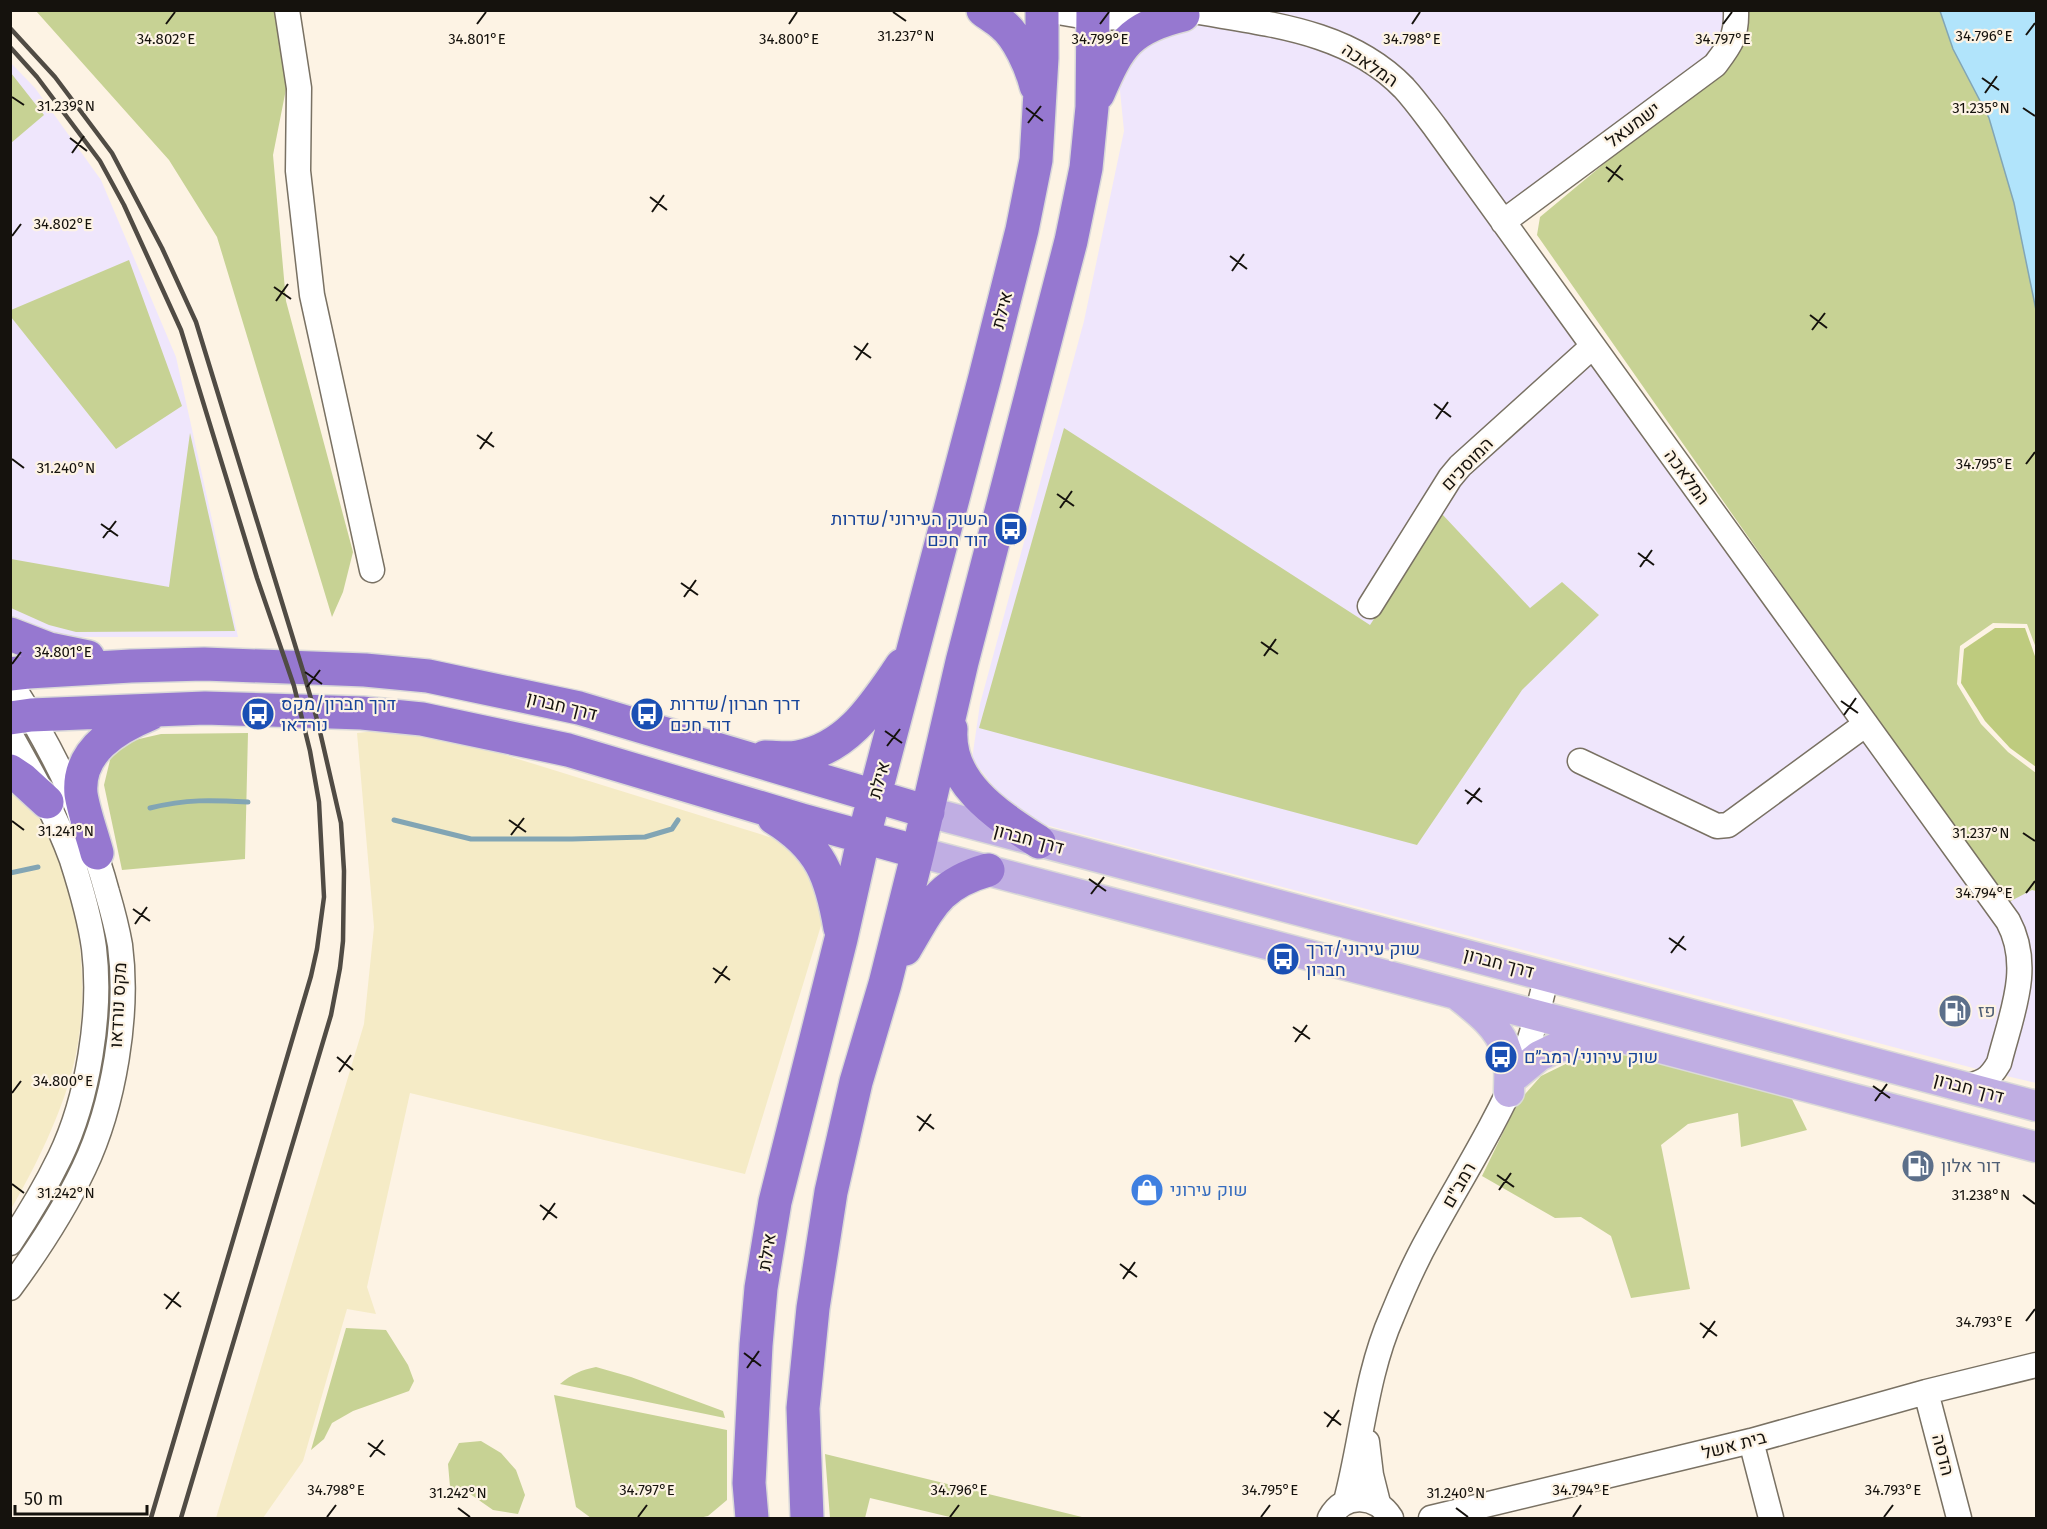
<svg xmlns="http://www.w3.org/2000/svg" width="2047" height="1529" viewBox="0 0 2047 1529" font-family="'Fira Sans',Heebo,sans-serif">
  <rect width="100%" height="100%" fill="#fdf3e4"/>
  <path fill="#efe6fc" d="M1112,11h627l2,23 -224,190 490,675 25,-9 4,1v192l-59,-14 -954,-250 -29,-32 -22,-28 8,-55 104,-383 40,-190z
    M10,62l25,26 66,92 75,177 62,280h-166l-61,13z"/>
  <path fill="#c7d294" d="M36,11h240l12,68 -15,76 13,146 67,251 -10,40 -11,25 -115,-380 -48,-77z
    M1742,11h198l13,38 36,69 25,85 22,107v338l-9,-24 -34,-1 -33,23 -3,38 24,40 27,28 28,21v118l-4,-1 -27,14 -468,-669 3,-18 202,-168z
    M11,73l33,42 -33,28h-1z
    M129,260l53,146 -66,43 -105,-132v-7z
    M1064,428l306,197 72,-111 88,94 32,-26 37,33 -77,75 -105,155 -438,-117z
    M190,433l45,198 -159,1 -27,-7 -38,-17v-49l158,28z
    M248,733l-3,126 -123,11 -18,-85 7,-29 15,-14 35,-8z
    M1627,1055l163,40 17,35 -66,17 -3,-34 -50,11 -27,21 29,144 -59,9 -20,-62 -30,-19 -26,1 -73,-42 36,-74 23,-26 37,-18z
    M346,1328l40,2 22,35 6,16 -5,10 -56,20 -21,12 -8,16 -13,11z
    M596,1367l35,10 92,34 2,7 -165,-34c12,-10 21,-14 36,-17z
    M554,1395l173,35v70l-19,16 -9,2h-108l-15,-11z
    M481,1441l20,12 15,17 9,25 -7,19 -25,-4 -30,-21 -9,11 -3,-2 -3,-34 11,-21z
    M825,1454l261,64h-132l-84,-20 -5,20h-35z"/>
  <path fill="#becb7e" d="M1995,628h30l11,31v108l-26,-19 -25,-27 -24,-38 3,-34z"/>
  <path fill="#f5ebc6" d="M415,727l380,118 32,61 -82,268 -335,-81 -43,194 9,27 -29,-5 -44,152 -40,57h-47l148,-494 10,-97 -17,-194z
    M11,785c6,6 14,12 19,19 49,70 64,181 43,263 -11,46 -38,101 -62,142z"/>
  <path fill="#b1e4fb" stroke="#82a5b4" stroke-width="1.5" d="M1940,11h96v299l-22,-107 -25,-85 -36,-69z"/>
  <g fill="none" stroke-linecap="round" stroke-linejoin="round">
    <path stroke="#82a5b4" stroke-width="5" d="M150,808c37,-9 61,-8 98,-6
      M394,820l77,19h101l73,-2 27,-8 6,-9
      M10,873l28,-6"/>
    <defs>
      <path id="minor" d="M287,10l12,78 -1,83 14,124 60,275
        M1046,10l47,8 70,-2
        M1188,10c76,14 159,19 216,78 11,12 21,26 31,39l573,794c25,46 3,94 -9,142 -10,17 -16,20 -35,24
        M1503,222l212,-157c15,-20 22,-28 21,-55
        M1370,606l80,-128 10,-12 133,-120
        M10,682c42,66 77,135 97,210 5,17 10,36 13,53 9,69 -6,160 -36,223 -20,42 -46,82 -74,120
        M10,734c23,41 46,82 62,126 9,28 18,59 22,88 8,65 -6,151 -34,209 -14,29 -32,59 -50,86
        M1580,761l137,65 11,-1 7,-5 131,-96
        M1926,1392l33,126
        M1751,1441l20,77
        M1367,1442l4,33 7,28
        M1346,1501c16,-61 20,-126 46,-185 11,-27 23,-54 37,-79 31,-57 67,-113 92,-173 12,-28 18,-59 26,-88
        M1330,1518c14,-26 46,-24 61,0
        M1431,1518l320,-77 175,-49 110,-27"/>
      <path id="major" d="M928,812l1108,294
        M918,852l1118,295
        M1460,997c18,14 39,30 46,53 5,12 3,29 3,42
        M1516,1075l23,-19 19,-9 50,-9"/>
      <path id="highway" d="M983,10c6,5 14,9 19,14 16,13 29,42 34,62
        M1098,94c21,-49 31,-66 85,-79
        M10,634l39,15 39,8
        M10,674l18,-2 103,-6 73,-2 161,6 63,6 151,32 349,104
        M10,718l21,-3 174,-7 157,5 60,6 146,31 234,70 116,32
        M951,729c-4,55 48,87 88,113
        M765,757c10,0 22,2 33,0 51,-9 77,-53 104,-92
        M10,771l12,8 25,23
        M774,818c47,29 57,58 66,110
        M97,853c-5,-19 -13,-40 -16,-59 -4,-43 35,-66 69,-80
        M905,949c25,-42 33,-65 83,-79
        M752,1518l-3,-35 7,-138 5,-57 14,-86 66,-263 23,-103 121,-459 37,-147 14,-70 6,-102v-48
        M807,1518l-4,-110 10,-100 18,-116 25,-110 29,-98 33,-132 44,-190 109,-421 15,-73 6,-61 1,-97"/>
    </defs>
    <use href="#minor" stroke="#797163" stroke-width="27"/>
    <use href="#major" stroke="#dad9d8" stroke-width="33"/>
    <use href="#highway" stroke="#dad9d8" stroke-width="36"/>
    <use href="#minor" stroke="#fff" stroke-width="24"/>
    <use href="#major" stroke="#c0aee3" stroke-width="30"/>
    <use href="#highway" stroke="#9678d0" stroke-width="33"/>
    <path stroke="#504b44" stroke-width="4.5" d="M10,28l45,49 57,76 50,95 34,74 107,349 15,52 23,100 3,48 -1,70 -3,27 -9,47 -150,503
      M10,47l27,30 63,84 24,44 57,125 76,248 37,108 16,65 9,51 5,95 -7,52 -6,27 -160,542"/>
  </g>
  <path fill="none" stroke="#15120d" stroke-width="2" d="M893,12l13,9M166,24l9,-12M477,24l9,-12M789,24l8,-12M1100,24l9,-12M1412,24l8,-12M1723,24l9,-12M2026,35l9,-12M1982,78l17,12M1985,93l12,-17M12,97l12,8M1026,108l17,13M2023,108l12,8M1028,123l13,-17M70,138l17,13M72,153l12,-17M1606,167l17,13M1608,182l13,-17M650,197l17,13M652,212l12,-17M12,236l9,-12M1230,256l17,13M1232,271l12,-17M274,287l17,12M276,301l12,-17M1810,315l17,13M1812,330l13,-17M854,346l17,12M856,360l12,-17M1434,404l17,13M1436,419l12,-17M477,435l17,12M480,449l12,-17M12,459l12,9M2026,464l9,-12M1057,494l17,12M1060,508l12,-17M101,524l17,12M103,538l13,-17M1638,553l16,12M1640,567l12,-17M681,583l17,12M684,597l12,-17M1261,642l17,12M1264,656l12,-17M12,664l9,-12M305,672l17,12M307,687l13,-17M1841,701l17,12M1844,715l12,-17M885,731l17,12M887,746l13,-17M1465,790l17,12M1467,804l13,-16M509,820l17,12M12,821l12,9M2023,833l12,8M511,835l13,-17M1089,879l17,12M2026,893l9,-12M1091,894l13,-17M133,909l17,12M135,924l12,-17M1669,938l17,12M1671,953l13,-17M713,968l17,12M715,983l12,-17M1293,1027l17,12M1295,1042l12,-17M337,1057l16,13M339,1072l12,-17M1873,1086l17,12M12,1093l9,-12M1875,1101l12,-17M917,1116l17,13M919,1131l12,-17M1497,1175l17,12M12,1184l12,9M1499,1190l12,-17M2023,1195l12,9M540,1205l17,13M543,1220l12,-17M1120,1264l17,13M1123,1279l12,-17M164,1294l17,13M166,1309l13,-17M2026,1321l9,-12M1700,1323l17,13M1703,1338l12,-17M744,1353l17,13M747,1368l12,-17M1324,1412l17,13M1327,1427l12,-17M368,1443l17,12M370,1457l13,-17M458,1508l12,9M1456,1508l12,9M327,1517l9,-12M638,1517l9,-12M950,1517l9,-12M1261,1517l9,-12M1573,1517l8,-12M1884,1517l9,-12"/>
  <defs>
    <symbol id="bus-disc" viewBox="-11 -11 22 22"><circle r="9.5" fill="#1a4fb4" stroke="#fdf3e4"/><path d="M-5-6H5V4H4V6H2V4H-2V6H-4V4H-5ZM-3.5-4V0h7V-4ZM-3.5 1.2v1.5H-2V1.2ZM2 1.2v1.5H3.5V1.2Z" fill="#fff"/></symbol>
    <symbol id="fuel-disc" viewBox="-11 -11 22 22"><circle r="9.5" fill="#5c6f8a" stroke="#fdf3e4"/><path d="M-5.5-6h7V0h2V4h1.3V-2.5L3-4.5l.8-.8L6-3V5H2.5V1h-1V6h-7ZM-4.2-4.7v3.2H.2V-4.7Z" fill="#fff"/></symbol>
    <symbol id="shop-disc" viewBox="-11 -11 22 22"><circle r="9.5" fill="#3f7fe0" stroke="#fdf3e4"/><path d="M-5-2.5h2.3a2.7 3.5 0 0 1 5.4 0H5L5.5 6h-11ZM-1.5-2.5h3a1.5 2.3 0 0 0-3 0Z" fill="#fff"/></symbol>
  </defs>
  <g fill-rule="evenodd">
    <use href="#bus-disc" x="992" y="510" width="38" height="38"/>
    <use href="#bus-disc" x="239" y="695" width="38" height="38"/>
    <use href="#bus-disc" x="628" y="695" width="38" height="38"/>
    <use href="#bus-disc" x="1264" y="940" width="38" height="38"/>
    <use href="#fuel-disc" x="1936" y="992" width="38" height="38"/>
    <use href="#bus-disc" x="1482" y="1038" width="38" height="38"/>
    <use href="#fuel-disc" x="1899" y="1147" width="38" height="38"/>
    <use href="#shop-disc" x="1128" y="1171" width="38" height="38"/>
  </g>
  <g text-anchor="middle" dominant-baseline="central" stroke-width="4.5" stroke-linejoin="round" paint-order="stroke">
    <g font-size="18" fill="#15120d" stroke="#fdf3e4">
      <text transform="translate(1370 65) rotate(34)">המלאכה</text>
      <text transform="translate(1633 125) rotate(-37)">ישמעאל</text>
      <text transform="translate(1002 310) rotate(-76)">אילת</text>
      <text transform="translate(1467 464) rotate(-46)">המוסכים</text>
      <text transform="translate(1687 477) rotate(54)">המלאכה</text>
      <text transform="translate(562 706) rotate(14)">דרך חברון</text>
      <text transform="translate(879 780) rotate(-75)">אילת</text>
      <text transform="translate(1029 839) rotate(15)">דרך חברון</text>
      <text transform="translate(1499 963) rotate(15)">דרך חברון</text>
      <text transform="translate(118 1005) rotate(-87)">מקס נורדאו</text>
      <text transform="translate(1969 1088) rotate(15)">דרך חברון</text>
      <text transform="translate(1459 1185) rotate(-60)">רמב"ם</text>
      <text transform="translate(767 1252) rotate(-81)">אילת</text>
      <text transform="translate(1734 1445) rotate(-15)">בית אשל</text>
      <text transform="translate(1943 1455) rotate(76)">הדסה</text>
    </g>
    <g font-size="18" fill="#164399" stroke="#fdf3e4" text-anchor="start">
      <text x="988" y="519" text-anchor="end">השוק העירוני/שדרות<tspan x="988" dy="21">דוד חכם</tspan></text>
      <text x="281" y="704">דרך חברון/מקס<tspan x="281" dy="21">נורדאו</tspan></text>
      <text x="670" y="704">דרך חברון/שדרות<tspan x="670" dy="21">דוד חכם</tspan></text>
      <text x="1306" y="949">שוק עירוני/דרך<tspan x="1306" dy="21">חברון</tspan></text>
      <text x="1524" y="1057">שוק עירוני/רמב״ם</text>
    </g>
    <g font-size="18" fill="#4e5e75" stroke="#fdf3e4" text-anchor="start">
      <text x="1978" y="1011">פז</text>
      <text x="1941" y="1166">דור אלון</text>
    </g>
    <g font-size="18" fill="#366cbe" stroke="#fdf3e4" text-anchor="start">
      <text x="1170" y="1190">שוק עירוני</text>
    </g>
  </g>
  <g font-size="15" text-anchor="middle" fill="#15120d" stroke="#fdf3e4" stroke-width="4.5" stroke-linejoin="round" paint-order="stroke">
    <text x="1984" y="41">34.796°E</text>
    <text x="906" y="41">31.237°N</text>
    <text x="166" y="44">34.802°E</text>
    <text x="1100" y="44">34.799°E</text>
    <text x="1412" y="44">34.798°E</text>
    <text x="1723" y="44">34.797°E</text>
    <text x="477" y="44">34.801°E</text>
    <text x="789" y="44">34.800°E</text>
    <text x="66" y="111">31.239°N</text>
    <text x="1981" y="113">31.235°N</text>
    <text x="63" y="229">34.802°E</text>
    <text x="1984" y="469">34.795°E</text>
    <text x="66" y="473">31.240°N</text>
    <text x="63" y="657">34.801°E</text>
    <text x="66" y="836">31.241°N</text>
    <text x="1981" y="838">31.237°N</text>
    <text x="1984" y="898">34.794°E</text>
    <text x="63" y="1086">34.800°E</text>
    <text x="66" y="1198">31.242°N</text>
    <text x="1981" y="1200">31.238°N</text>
    <text x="1984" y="1327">34.793°E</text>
    <text x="336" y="1495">34.798°E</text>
    <text x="647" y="1495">34.797°E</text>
    <text x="959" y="1495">34.796°E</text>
    <text x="1270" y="1495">34.795°E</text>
    <text x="1581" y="1495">34.794°E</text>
    <text x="1893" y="1495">34.793°E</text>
    <text x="458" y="1498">31.242°N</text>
    <text x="1456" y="1498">31.240°N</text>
  </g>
  <rect width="2047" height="1529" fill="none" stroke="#15120d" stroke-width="24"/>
  <path d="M15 1505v9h132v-9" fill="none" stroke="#15120d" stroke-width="3"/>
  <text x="24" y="1505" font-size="18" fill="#15120d" stroke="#fdf3e4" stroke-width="4.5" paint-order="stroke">50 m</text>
</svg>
